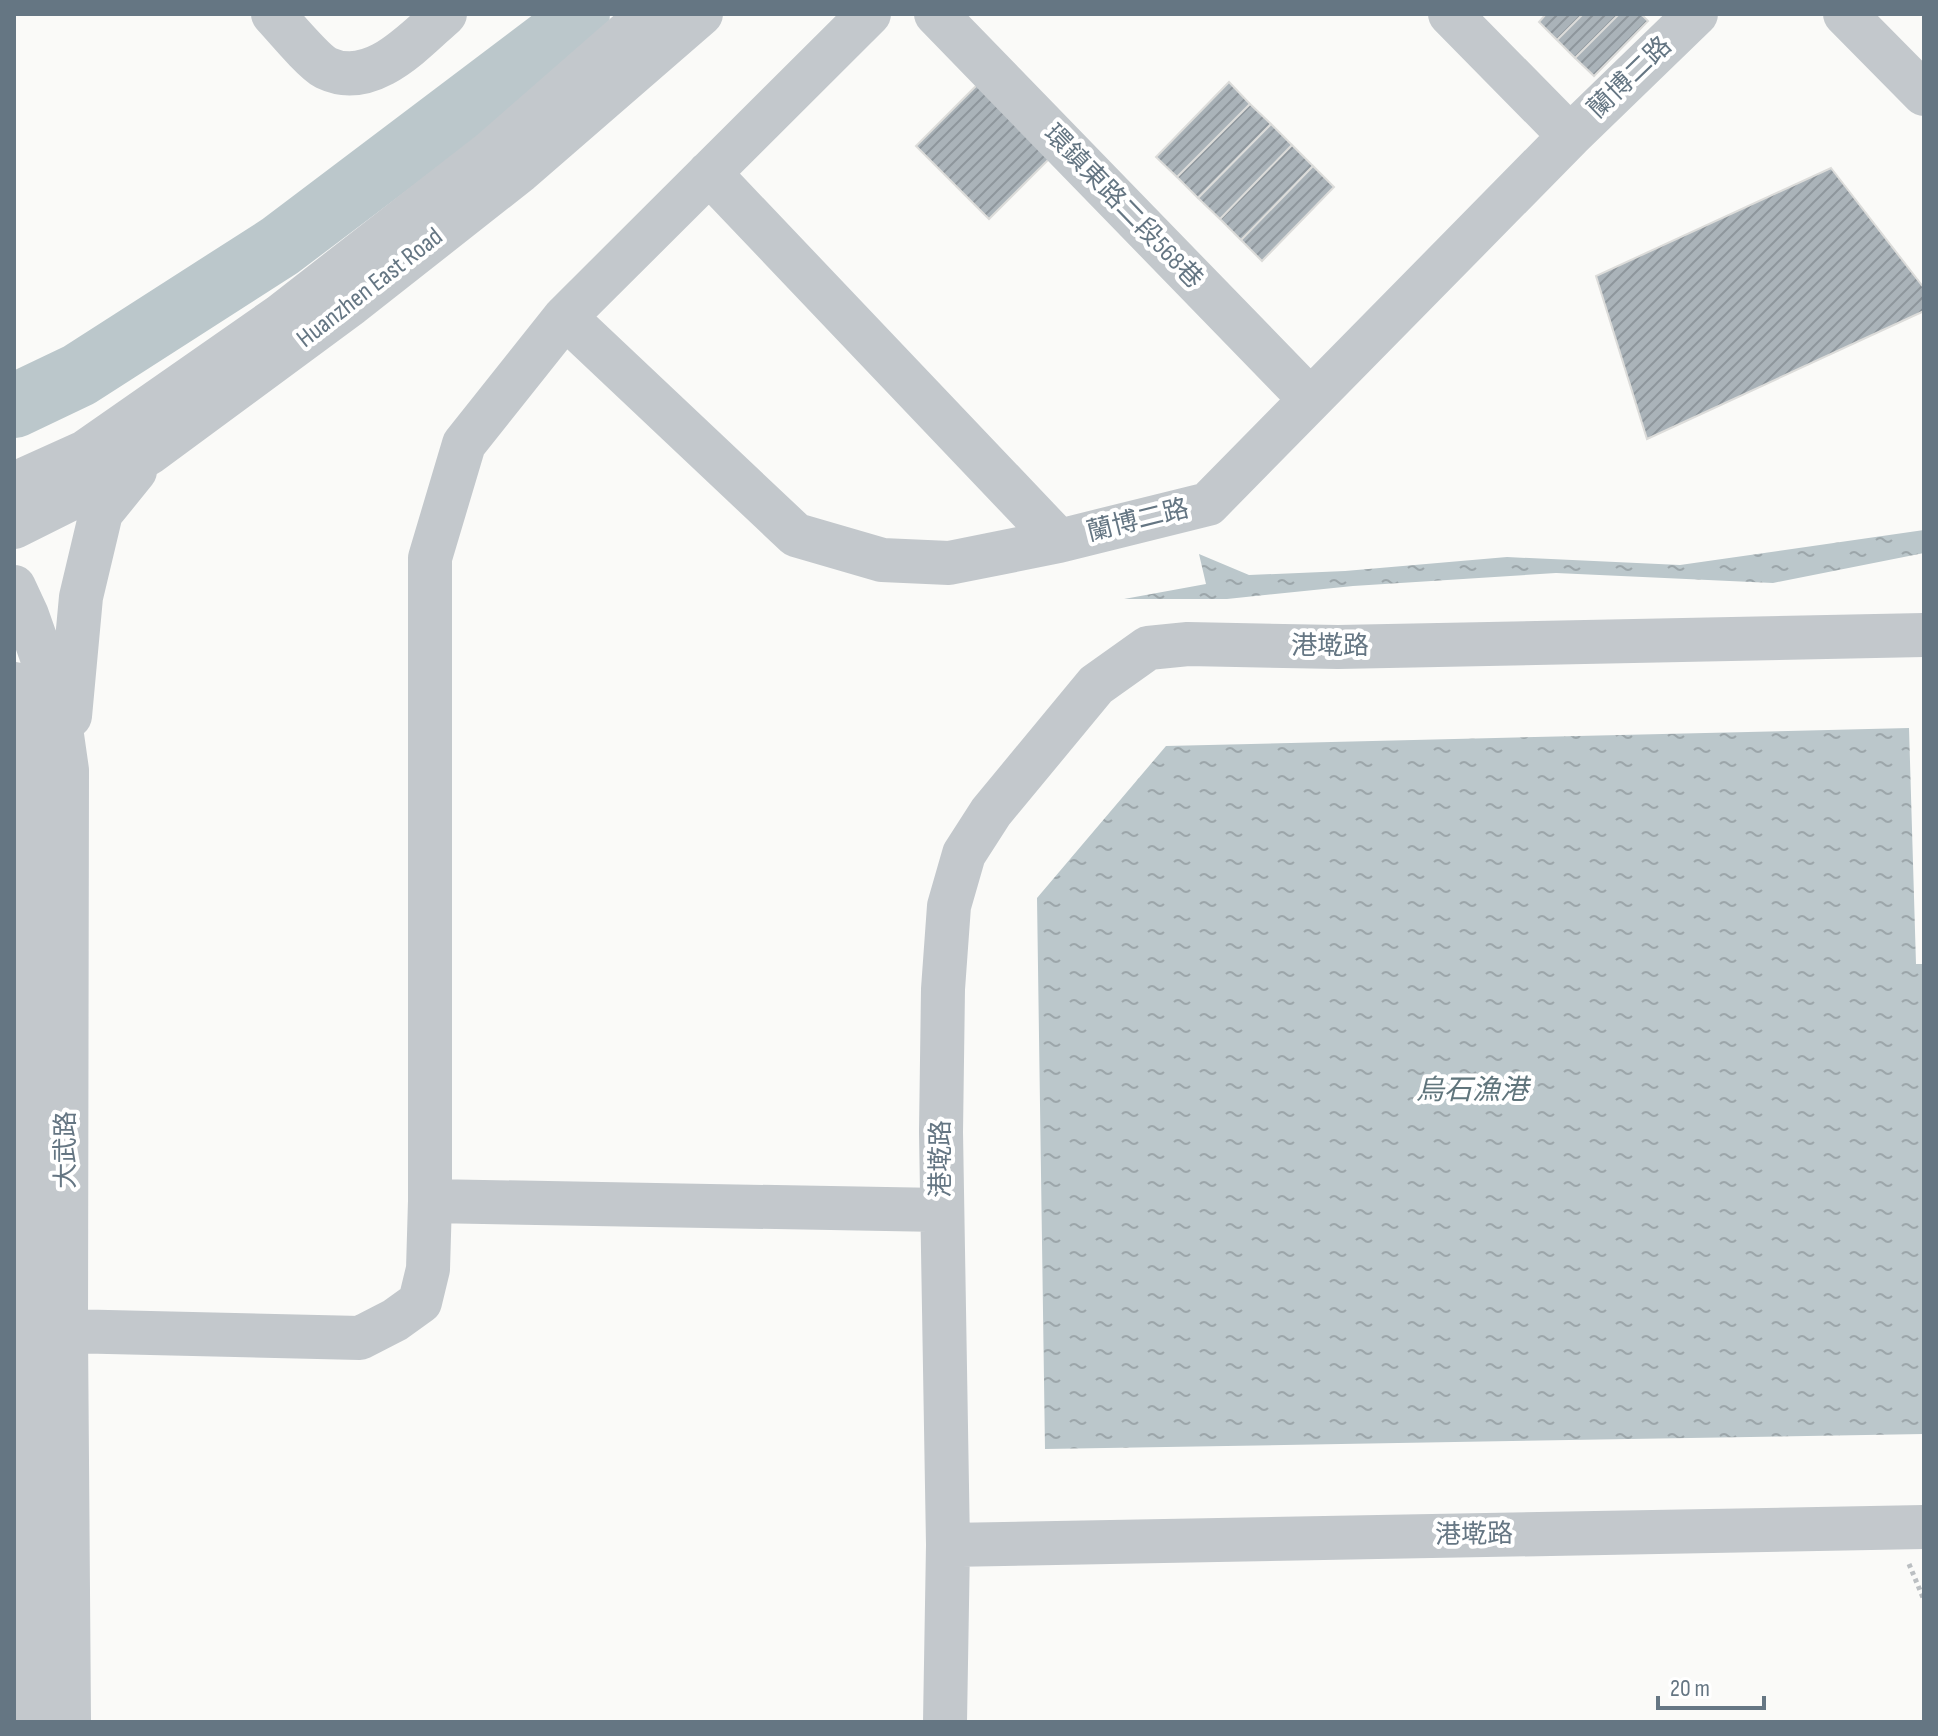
<svg xmlns="http://www.w3.org/2000/svg" width="1938" height="1736" viewBox="0 0 1938 1736" font-family="'Sofia Sans Condensed','Noto Sans TC',sans-serif">
  <defs>
    <pattern id="water-ripples" width="26" height="14" patternUnits="userSpaceOnUse" patternTransform="scale(2)"><rect width="26" height="14" fill="#bbc7cb"/><path d="M2 4q2-2 4 0t4 0M15 11q2-2 4 0t4 0" fill="none" stroke="#9ca6aa"/></pattern>
    <pattern id="building-hatch" width="6" height="6" patternUnits="userSpaceOnUse" patternTransform="scale(2)"><rect width="6" height="6" fill="#aab3b9"/><path d="M-1 1l2-2M0 6l6-6M5 7l2-2" fill="none" stroke="#8e969c"/></pattern>
  </defs>
  <rect width="100%" height="100%" fill="#fafaf8"/>
  <path fill="url(#water-ripples)" d="M1924,530v23l-151,30 -217,-10 -203,13 -126,13h-103l82,-15 -7,-30 50,21 96,-4 162,-14 173,8z
    M1909,728l7,236h8v470l-879,15 -8,-551 129,-152z"/>
  <g fill="none" stroke-linecap="round" stroke-linejoin="round">
    <path stroke="#bbc7cb" stroke-width="64" d="M14,406l65,-31 201,-129 282,-213 16,-19"/>
  </g>
  <path fill="url(#building-hatch)" stroke="#dcdcda" stroke-width="2" d="M1546,14h37l-26,26 -18,-18z
    M1583,14h36l-44,44 -18,-18z
    M1619,14h22l7,7 -54,55 -19,-18z
    M1229,82l21,22 -73,73 -21,-20z
    M977,85l73,73 -61,61 -73,-73z
    M1250,104l21,20 -73,74 -21,-21z
    M1271,124l21,21 -72,74 -22,-21z
    M1292,145l21,21 -72,74 -21,-21z
    M1313,166l21,21 -72,74 -21,-21z
    M1831,168l93,120v23l-277,128 -51,-163z"/>
  <g fill="none" stroke-linecap="round" stroke-linejoin="round">
    <path stroke="#bbbfc2" stroke-width="5" stroke-dasharray="4 4" stroke-linecap="butt" d="M1909,1564l15,36"/>
    <path stroke="#c3c8cc" stroke-width="44" d="M273,14c12,13 40,47 53,54 46,22 89,-28 119,-54
      M936,14l374,385
      M1450,14l120,122
      M1845,14l79,80
      M709,173l350,368
      M565,317l231,218 86,25 67,3 110,-22 149,-37 362,-368 126,-122
      M14,484l71,-32 195,-136 211,-164 158,-138
      M14,527l76,-38 59,-36 202,-149 169,-133 181,-157
      M14,587l13,28 30,85 10,70 -1,561 3,391
      M14,684l13,42 6,602 -2,394
      M70,716l11,-119 20,-84 34,-42
      M430,1201l511,9
      M33,1328l33,3 294,7 35,-18 25,-18 8,-33 2,-68v-643l34,-114 101,-127 304,-303
      M948,1545l976,-18
      M945,1722l3,-177 -7,-413 2,-143 6,-83 15,-52 27,-42 105,-127 52,-37 40,-4 150,3 586,-12"/>
  </g>
  <g text-anchor="middle" dominant-baseline="central" stroke-width="8" stroke-linejoin="round" paint-order="stroke">
    <g font-size="26" fill="#657683" stroke="#fff">
      <text transform="translate(1630 78) rotate(-44)">蘭博二路</text>
      <text transform="translate(1123 207) rotate(46)">環鎮東路二段568巷</text>
      <text transform="translate(370 288) rotate(-38)">Huanzhen East Road</text>
      <text transform="translate(1138 521) rotate(-14)">蘭博二路</text>
      <text x="1330" y="646">港墘路</text>
      <text transform="translate(66 1150) rotate(-90)">大武路</text>
      <text transform="translate(941 1159) rotate(-90)">港墘路</text>
      <text transform="translate(1474 1535) rotate(-1)">港墘路</text>
    </g>
    <g font-size="28" font-style="italic" fill="#60757c" stroke="#fff">
      <text x="1472" y="1090">烏石漁港</text>
    </g>
  </g>
  <rect width="1938" height="1736" fill="none" stroke="#657683" stroke-width="32"/>
  <path d="M1658 1696v12h106v-12" fill="none" stroke="#657683" stroke-width="4"/>
  <text x="1670" y="1696" font-size="24" fill="#657683" stroke="#ffffff" stroke-width="6" paint-order="stroke">20 m</text>
</svg>
